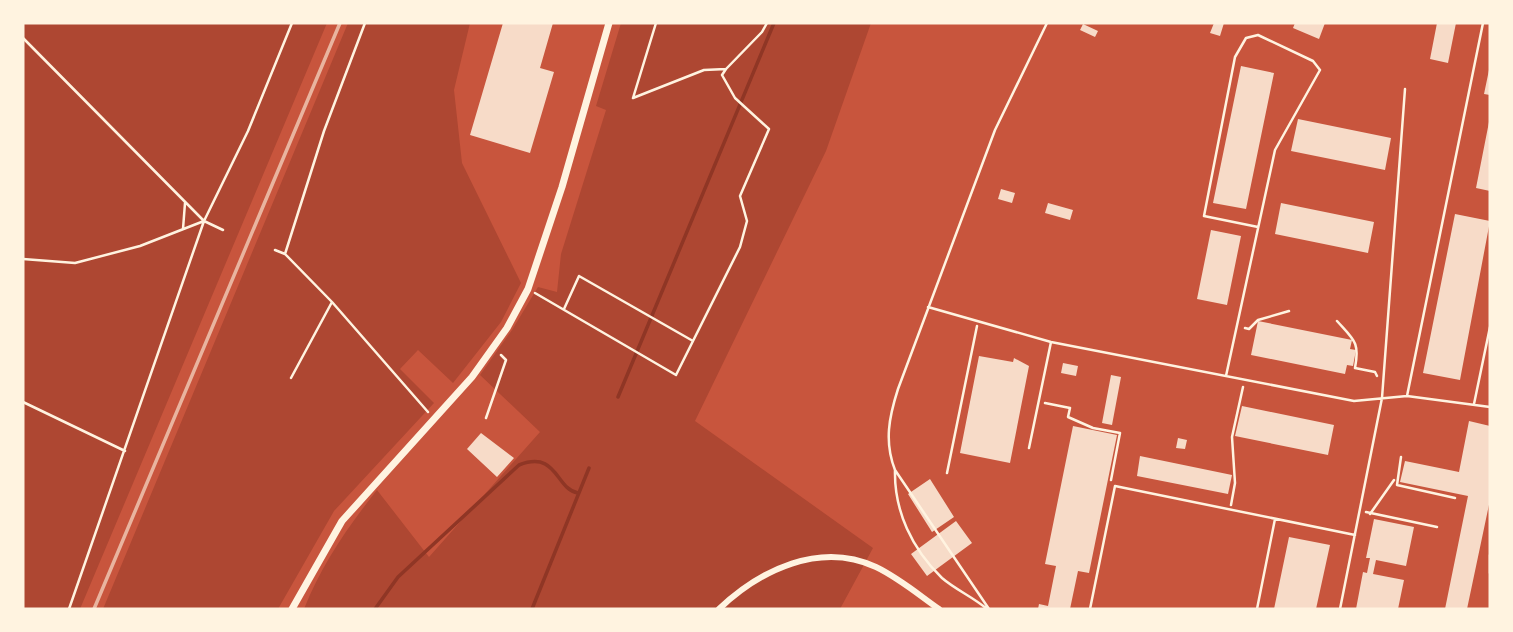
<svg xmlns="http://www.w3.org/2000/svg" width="1513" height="632" viewBox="0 0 1513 632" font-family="'PT Sans',sans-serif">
  <rect width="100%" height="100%" fill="#c8553d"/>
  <path fill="#ae4732" d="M23,23h304l-247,586h-57z
    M348,23h122l-16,67 8,73 59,120 -20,39 -48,61 -35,-33 -18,19 34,34 -100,108 -56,98h-175z
    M621,23h250l-45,128 -131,270 178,127 -33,61h-536c18,-45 43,-81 73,-119l52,67 111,-125 -60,-57 32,-45 26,-43 19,5 4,-38 45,-144 -10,-4z"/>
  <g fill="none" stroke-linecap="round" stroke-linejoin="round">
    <path stroke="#8f3625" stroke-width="3.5" d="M618,397l156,-374
      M375,609l23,-32 121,-112c39,-15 36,24 59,28
      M532,609l57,-141"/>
  </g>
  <path fill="#f7dbc8" d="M503,23h50l-13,45 14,4 -24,81 -60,-18z
    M1214,23h10l-4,13 -10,-3z
    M1295,23h30l-6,16 -26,-11z
    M1437,23h19l-8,40 -18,-4z
    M1083,24l15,7 -3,6 -15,-7z
    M1241,66l33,7 -28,136 -33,-6z
    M1489,70h1v25l-6,-1z
    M1298,119l93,19 -6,32 -94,-19z
    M1489,122h1v69l-14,-3z
    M1001,189l14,4 -3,10 -14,-4z
    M1048,203l25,7 -3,10 -25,-7z
    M1281,203l93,19 -6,31 -93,-19z
    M1455,214l35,7 -30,159 -37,-7z
    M1211,230l30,6 -14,69 -30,-6z
    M1258,321l94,19 -2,9 6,1 -3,16 -6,-1 -2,9 -94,-19z
    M979,356l34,6 1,-4 15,8 -19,97 -50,-10z
    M1063,363l15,3 -2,10 -15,-3z
    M1111,375l10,2 -9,48 -10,-2z
    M1242,406l92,19 -6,30 -93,-19z
    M1469,421l21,5v74l-23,109h-22l23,-113 -68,-14 5,-21 54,11z
    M1073,426l44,9 -28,138 -11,-2 -8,38h-32l1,-5 9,2 8,-40 -11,-2z
    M481,433l33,25 -17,19 -30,-28z
    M1178,438l9,2 -2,9 -9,-1z
    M1140,456l92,19 -4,19 -91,-18z
    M930,479l24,38 -22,15 -24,-38z
    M1374,519l40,8 -8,39 -30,-6 -3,14 31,6 -6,29h-42l7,-37 4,1 3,-15h-4z
    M956,521l16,22 -45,33 -16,-22z
    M1289,537l41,8 -14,64h-42z"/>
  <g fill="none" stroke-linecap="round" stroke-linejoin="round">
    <path stroke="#fff3e0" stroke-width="2.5" d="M656,23l-23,75 71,-28 22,-1 36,-37 5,-9
      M23,38l181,183 19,9
      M183,229l2,-26
      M275,250l10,4 47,48 96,110
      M285,254l39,-123 41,-108
      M23,259l52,4 65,-17 64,-25
      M535,293l141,82 64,-128 7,-26 -7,-25 29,-67 -34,-31 -13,-23 4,-6
      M564,309l15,-33 114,65
      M1337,321c17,19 23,21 18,47l20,4 2,4
      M1245,328l4,1 9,-9 31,-9
      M291,378l41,-76
      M23,402l102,49
      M1045,403l25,5 -2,9 25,11 27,5 -9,47
      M486,418l20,-58 -5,-5
      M1401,457l-4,28 58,13
      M947,473l30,-147
      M1231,505l4,-22 -3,-46 11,-50
      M1366,512l71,15
      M1370,514l24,-34
      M69,609l135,-388 44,-90 44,-108"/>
    <path stroke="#fff3e0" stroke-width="2.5" d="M928,307l123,35 303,59 53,-5 83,11
      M1226,376l49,-226 45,-80 -7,-9 -55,-26 -12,3 -11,19 -31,159 54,11
      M1407,396l76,-373
      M1474,404l16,-77
      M1029,448l22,-106
      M895,470c-1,41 17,79 47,108 14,12 31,19 45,31
      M1490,555v18
      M989,609l-94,-139c-11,-28 -6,-53 3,-81l97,-259 52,-107
      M1090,609l25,-123 240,49
      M1257,609l18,-90
      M1340,609l42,-211 23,-309"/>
    <path stroke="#fff3e0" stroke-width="6" d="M719,609c41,-39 101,-68 157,-42 23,11 43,28 63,42"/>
    <path stroke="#fff3e0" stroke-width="7" d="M292,609l50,-88 130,-144 35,-49 21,-39 34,-102 47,-164"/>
    <path stroke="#e9b49f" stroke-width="3.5" d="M94,609l246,-586"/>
  </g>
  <rect width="1513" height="632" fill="none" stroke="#fff3e0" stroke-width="49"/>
</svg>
